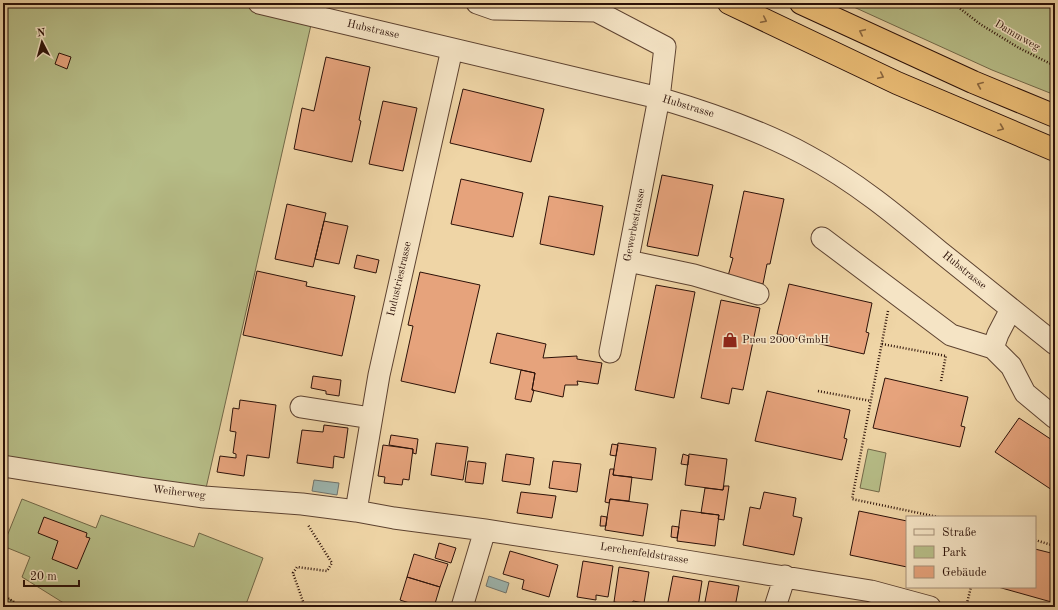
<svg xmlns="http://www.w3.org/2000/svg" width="1058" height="610" viewBox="0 0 1058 610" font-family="'Old Standard TT',serif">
  <rect width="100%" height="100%" fill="#efd5a6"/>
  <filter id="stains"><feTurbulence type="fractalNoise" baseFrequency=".005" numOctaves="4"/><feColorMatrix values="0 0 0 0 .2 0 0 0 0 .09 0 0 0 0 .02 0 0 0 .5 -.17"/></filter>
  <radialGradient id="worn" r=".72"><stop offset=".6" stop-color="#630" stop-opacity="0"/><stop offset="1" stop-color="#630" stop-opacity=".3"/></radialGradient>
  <path fill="#b7be88" stroke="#726848" d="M3,3h256l54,13 -109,481 -201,-31z
    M845,3h210v92l-63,-25z
    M868,449l18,4 -7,39 -19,-4z
    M22,499l74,29 5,-13 93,32 5,-14 64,25 -18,49h-175l-48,-30 8,-20 -27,-11z
    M3,595l19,12h-19z"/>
  <path fill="#9db6b0" stroke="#70746d" d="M314,480l25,3 -2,12 -25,-4z
    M489,576l20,7 -3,10 -20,-7z"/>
  <path fill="#e6a37c" stroke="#2c1108" d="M59,53l12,4 -4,12 -12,-5z
    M326,57l44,10 -11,53 2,1 -9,41 -58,-13 8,-41 12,3z
    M463,89l81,20 -13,53 -81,-19z
    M383,101l34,7 -14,63 -34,-7z
    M662,175l51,10 -15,71 -51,-10z
    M461,179l62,14 -10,44 -62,-13z
    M744,191l40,8 -14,65h-3l-4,20 -35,-8 5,-18 -3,-1z
    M549,196l54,10 -9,49 -54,-11z
    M287,204l39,9 -13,54 -38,-8z
    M324,221l24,5 -9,38 -24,-5z
    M357,255l22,5 -3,13 -22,-5z
    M257,271l50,11 -1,4 49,10 -13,60 -99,-21z
    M420,272l60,13 -25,108 -54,-12 12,-55 -5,-1z
    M789,284l83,19 -6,29 3,1 -5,21 -87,-20z
    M656,285l39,7 -21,106 -39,-8z
    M721,300l39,8 -17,82 -11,-2 -3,16 -28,-6z
    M497,333l49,11 -3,14 34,-2v3l25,4 -4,21 -21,-3 1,4h-13l-2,12 -31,-7 3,-17 -45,-10z
    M521,370l14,3 -3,17h2l-3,12 -16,-3z
    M313,376l28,4 -2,16 -13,-2v-3l-15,-3z
    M885,378l83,19 -7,29 4,1 -5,20 -87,-19z
    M767,391l83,19 -6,28 3,1 -5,21 -87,-19z
    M240,400l36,5 -7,53 -22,-3 -3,21 -27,-4 3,-16 16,2v-4l-3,-1 3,-21 -6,-1 3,-23 6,1z
    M1019,418l36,24v50l-60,-40z
    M324,425l24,3 -4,30 -10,-2 -1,12 -36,-5 5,-33 21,2z
    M391,435l27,4 -2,15 -3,-1v-4l-24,-4z
    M436,443l32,4 -5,33 -32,-5z
    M618,443l38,5 -4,32 -39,-5z
    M612,444l6,1 -2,11 -6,-1z
    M383,445l30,4 -4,31 -6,-1 -1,6 -18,-2 1,-6 -7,-1z
    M506,454l28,4 -4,27 -28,-4z
    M683,454l6,2 -1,9 -7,-1z
    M689,454l38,5 -4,31 -38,-5z
    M468,461l18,2 -3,21 -18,-2z
    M553,461l28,3 -4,28 -28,-4z
    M610,469h4l-1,6 19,2 -3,24 -19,-2 -1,4 -4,-1z
    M724,486h5l-5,34 -6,-1 1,-4 -18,-2 4,-25 18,2z
    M521,492l35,4 -4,22 -35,-5z
    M764,492l32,6 -3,18 9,2 -8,37 -51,-10 7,-38 10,2z
    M610,499l38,5 -5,32 -38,-6z
    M681,510l38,5 -4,31 -38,-5z
    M859,511l48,10v46l-57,-12z
    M601,516l6,1 -1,9h-6z
    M44,517l43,16 -1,4 4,1 -13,31 -25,-10 6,-18 -20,-8z
    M672,526l7,1 -2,11 -6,-1z
    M439,543l17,5 -5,15 -16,-5z
    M1035,549l20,5v49l-57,-16h37z
    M510,551l48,14 -9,32 -27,-8 2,-9 -21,-6z
    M414,554l34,10 -8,23 -33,-10z
    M583,561l30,5 -5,31 -12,-2v5l-19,-3z
    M619,567l30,5 -5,31 -11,-2 -1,4 -18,-3z
    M673,576l29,5 -4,26h-31z
    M407,577l33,10 -6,20h-12l-22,-7z
    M709,581l30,5 -4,21h-31z"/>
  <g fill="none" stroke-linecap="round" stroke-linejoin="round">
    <defs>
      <path id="minor" d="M259,3l400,95c51,15 101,32 147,57 49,26 91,61 133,96 39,31 77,62 116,93
        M477,3l17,6 102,2
        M581,3l84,44 -6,51 -49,254
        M822,238l129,97 42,13 5,-14 13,-25
        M628,261l66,14 64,19
        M993,348l18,18 14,27 30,25
        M301,407l70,11
        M3,466l137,22 64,9 98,7 54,7 38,7 91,12 164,25 222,36 59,16
        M356,511l23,-136 73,-326
        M462,607l23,-77
        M775,607l10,-31"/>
      <path id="highway" d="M729,3l168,80 158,67
        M801,3l172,79 82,34"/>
    </defs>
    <use href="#minor" stroke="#5d4230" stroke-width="23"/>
    <use href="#highway" stroke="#2c1108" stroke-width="24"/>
    <path stroke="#2c1108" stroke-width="2.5" stroke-dasharray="1 2" stroke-linecap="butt" d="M953,3l27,21 39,24 36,18
      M888,311l-36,188 86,18
      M882,344l64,12
      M941,381l5,-26
      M818,391l53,10
      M1035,540l20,6
      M3,595l19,12
      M305,607l-12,-34 4,-6 30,4 5,-8 -24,-38
      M966,607l5,-20"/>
    <use href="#minor" stroke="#f5e4c5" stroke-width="21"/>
    <use href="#highway" stroke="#e8ba73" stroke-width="22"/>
  </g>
  <defs><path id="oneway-chevron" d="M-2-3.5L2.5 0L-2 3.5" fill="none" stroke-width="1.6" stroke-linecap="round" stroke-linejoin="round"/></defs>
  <g stroke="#8a663e">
    <use href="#oneway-chevron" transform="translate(764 20) rotate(26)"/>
    <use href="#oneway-chevron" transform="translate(862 32) rotate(-155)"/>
    <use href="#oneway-chevron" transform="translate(881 76) rotate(25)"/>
    <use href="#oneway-chevron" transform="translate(980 85) rotate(-157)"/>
    <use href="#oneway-chevron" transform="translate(1001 128) rotate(22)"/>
  </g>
  <defs>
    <symbol id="shop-bare" viewBox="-9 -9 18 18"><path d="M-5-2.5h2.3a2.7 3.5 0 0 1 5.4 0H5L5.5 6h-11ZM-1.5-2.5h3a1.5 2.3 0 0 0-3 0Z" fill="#8f2418" stroke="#f5e4c5" stroke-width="2.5" paint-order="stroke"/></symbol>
  </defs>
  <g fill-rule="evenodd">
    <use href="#shop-bare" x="719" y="329" width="22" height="22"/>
  </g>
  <g text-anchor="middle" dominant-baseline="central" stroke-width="3" stroke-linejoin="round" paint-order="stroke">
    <g font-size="11" fill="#2c1108" stroke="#f5e4c5">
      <text transform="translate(373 30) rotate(13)">Hubstrasse</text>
      <text transform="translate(1017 36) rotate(30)">Dammweg</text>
      <text transform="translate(688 107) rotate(17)">Hubstrasse</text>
      <text transform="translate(635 225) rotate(-79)">Gewerbestrasse</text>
      <text transform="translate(964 271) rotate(39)">Hubstrasse</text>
      <text transform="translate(400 279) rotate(-77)">Industriestrasse</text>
      <text transform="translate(179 493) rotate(7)">Weiherweg</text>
      <text transform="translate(644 554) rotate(9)">Lerchenfeldstrasse</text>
    </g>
    <g font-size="11" fill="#2c1108" stroke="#f5e4c5" text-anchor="start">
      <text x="742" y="340">Pneu 2000 GmbH</text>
    </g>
  </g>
  <rect width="1058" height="610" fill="none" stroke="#efd5a6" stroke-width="16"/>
  <rect x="4" y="4" width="1050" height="602" fill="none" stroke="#2c1108" stroke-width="2"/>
  <rect x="8" y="8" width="1042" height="594" fill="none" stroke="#2c1108"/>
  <rect x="906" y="516" width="130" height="72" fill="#f5e4c5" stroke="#a59079"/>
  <rect x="914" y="529" width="20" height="6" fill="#f5e4c5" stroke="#a59079"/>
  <text x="942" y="536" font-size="12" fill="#2c1108">Straße</text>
  <rect x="914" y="546" width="20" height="12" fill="#b7be88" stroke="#a59079"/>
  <text x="942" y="556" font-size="12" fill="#2c1108">Park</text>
  <rect x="914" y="566" width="20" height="12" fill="#e6a37c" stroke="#a59079"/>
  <text x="942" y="576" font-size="12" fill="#2c1108">Gebäude</text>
  <g transform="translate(42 42) rotate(354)" stroke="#f5e4c5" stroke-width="3" paint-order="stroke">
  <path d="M0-3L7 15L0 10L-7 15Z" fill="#2c1108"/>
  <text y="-6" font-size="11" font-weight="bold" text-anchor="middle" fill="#2c1108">N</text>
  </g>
  <path d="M24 580v6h55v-6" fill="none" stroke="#2c1108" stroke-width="2"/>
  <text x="30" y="580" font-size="12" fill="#2c1108" stroke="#f5e4c5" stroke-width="3" paint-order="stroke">20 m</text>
  <rect width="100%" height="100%" filter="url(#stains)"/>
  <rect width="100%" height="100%" fill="url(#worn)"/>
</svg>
